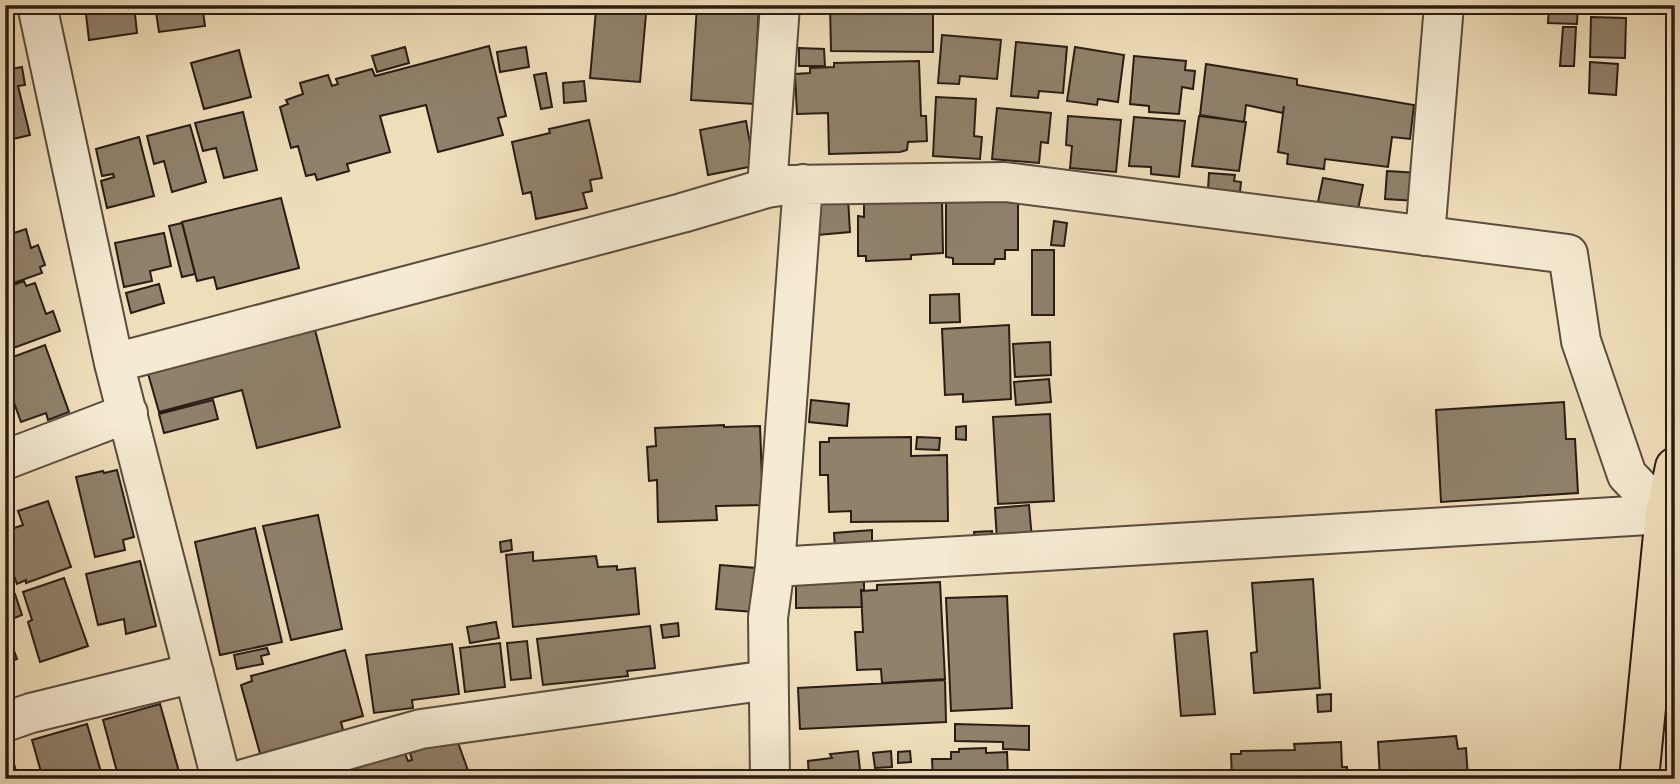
<svg xmlns="http://www.w3.org/2000/svg" width="1680" height="784" viewBox="0 0 1680 784" font-family="'Old Standard TT',serif">
  <rect width="100%" height="100%" fill="#efdeba"/>
  <filter id="stains"><feTurbulence type="fractalNoise" baseFrequency=".00286" numOctaves="4"/><feColorMatrix values="0 0 0 0 .2 0 0 0 0 .09 0 0 0 0 .02 0 0 0 .5 -.17"/></filter>
  <radialGradient id="worn" r=".72"><stop offset=".6" stop-color="#630" stop-opacity="0"/><stop offset="1" stop-color="#630" stop-opacity=".3"/></radialGradient>
  <path fill="#90816b" stroke="#291c15" stroke-width="2" d="M85,5h49l3,28 -48,7z
    M155,5h47l3,21 -46,6z
    M601,5h35l-1,8 -34,-2z
    M697,5h62l-5,99 -63,-4z
    M830,5h103v47l-102,-1z
    M1549,5h29l-1,19 -29,-1z
    M596,10l50,4 -6,68 -50,-4z
    M1591,17l35,1 -1,40 -35,-1z
    M1563,27h13l-2,39h-14z
    M942,35l59,5 -4,39 -37,-3 -1,8 -21,-1z
    M1016,42l51,5 -4,46 -24,-2 -1,7 -27,-2z
    M489,46l17,70 -8,2 5,17 -65,17 -12,-47 -46,11 10,36 -43,12 2,7 -32,9 -2,-6 -9,2 -8,-30 -7,2 -11,-41 8,-3 -2,-4 17,-6 -3,-11 28,-8 4,11 6,-2 -2,-5 36,-10 3,7z
    M405,47l4,16 -32,9 -5,-16z
    M526,47l3,20 -29,5 -3,-20z
    M1075,47l49,8 -6,47 -20,-3 -1,6 -30,-4z
    M799,48l25,1 1,17h-26z
    M239,50l12,47 -47,12 -13,-46z
    M1134,56l52,5 -1,9 10,1 -2,18 -11,-2 -3,27 -30,-2v-6l-19,-2z
    M919,61l2,55h5l1,25 -19,1 -1,8 -7,2 -71,2 -1,-41 -31,1 -2,-40 15,-1v-5l24,-1v-4z
    M1590,62l28,2 -2,31 -27,-2z
    M1206,64l91,15v6l117,20 -4,34 -18,-2 -4,30 -63,-8 -1,10 -37,-5 1,-10 -10,-2 6,-46 -1,7 -37,-8 -2,17 -44,-7z
    M22,67l3,18 -7,1 12,49 -25,6v-71z
    M546,73l6,34 -11,2 -7,-34z
    M584,81l2,20 -22,2 -1,-20z
    M936,97l40,2 -2,37 8,1 -2,22 -47,-3z
    M997,108l54,5 -3,30 -7,-1 -2,21 -47,-4z
    M243,112l14,58 -33,8 -8,-30 -13,3 -8,-28z
    M1068,116l53,4 -5,52 -46,-4 2,-22 -6,-1z
    M1199,116l47,6 -7,49 -47,-5z
    M1134,117l51,4 -6,56 -28,-3v-7l-22,-1z
    M589,120l13,58 -12,2 2,11 -9,2 4,15 -51,11 -5,-27 -8,2 -11,-52 38,-9 -1,-4z
    M746,121l8,45 -46,9 -8,-45z
    M190,125l16,57 -34,10 -8,-31 -10,3 -7,-28z
    M139,137l15,59 -47,12 -6,-27 13,-4 -1,-3 -11,2 -6,-27z
    M1387,171l32,2 -2,28 -32,-2z
    M1209,173l26,2 -1,6 7,1 -1,10 -32,-3z
    M1323,178l40,7 -5,24 -40,-7z
    M1018,192v58h-13v9h-10l-1,5h-41v-6l-7,-1v-62z
    M281,198l18,70 -82,21 -3,-12 -17,4 -15,-59z
    M848,198l2,34 -32,3 -3,-34z
    M864,198l78,2 1,53 -32,2v4l-45,2v-5h-8v-40l6,1z
    M1054,221l13,2 -3,23 -13,-1z
    M182,223l13,51 -13,3 -13,-51z
    M26,229l5,19 7,-3 7,20 -5,2 2,6 -37,13v-50z
    M164,233l7,33 -21,5 2,10 -28,6 -9,-44z
    M1032,250h22v65h-22z
    M24,281l2,5 9,-3 11,31 7,-3 7,20 -55,20v-63z
    M159,284l5,19 -33,10 -5,-20z
    M959,294l1,28 -30,1v-28z
    M1009,325l2,74 -48,3v-8l-18,1 -3,-66z
    M314,326l26,101 -83,21 -15,-58 -83,22 -12,-42z
    M1050,342l1,33 -36,2 -2,-33z
    M45,345l24,67 -21,8 -2,-7 -25,9 -12,-33 -4,2v-31z
    M1049,379l2,23 -35,3 -2,-23z
    M213,400l5,19 -54,14 -5,-19z
    M811,400l38,4 -2,22 -38,-4z
    M1564,402l2,37h9l3,54 -137,9 -5,-92z
    M1050,414l4,87 -56,3 -5,-87z
    M724,425v2l36,-1 3,79 -47,1 1,14 -59,2 -1,-42 -8,1 -2,-34 9,-1 -1,-18z
    M966,426v14l-10,-1v-12z
    M911,437v19l36,-1 1,66 -97,1v-11l-22,1 -1,-37h-8v-33h9v-4z
    M917,437l23,1 -1,12 -23,-1z
    M117,470l17,67 -11,3 2,10 -30,7 -19,-80 27,-6 1,2z
    M48,501l23,66 -45,16v-3l-9,4 -12,-33v-20l18,-6 -5,-14z
    M1029,505l3,34 -35,2 -2,-33z
    M318,515l24,114 -51,11 -28,-114z
    M255,528l27,114 -62,13 -25,-113z
    M872,530v17l-37,2 -1,-16z
    M992,531l1,10 -18,1 -1,-10z
    M511,540l1,10 -11,2 -1,-10z
    M533,552v9l63,-5 2,11 19,-1v4l18,-2 4,46 -126,13 -7,-72z
    M140,561l16,65 -30,8 -2,-15 -26,6 -12,-51z
    M720,565l36,3 -2,44 -38,-3z
    M64,578l24,68 -48,16 -12,-40 4,-2 -9,-28z
    M1313,579l7,109 -66,5 -3,-40 6,-1 -5,-69z
    M796,582h68v9l-3,-1 1,17 -66,1z
    M940,582l5,97 -63,4 -1,-14 -24,1 -2,-38h8l-2,-41 16,-1v-5z
    M15,594l7,21 -15,6 -2,-24z
    M1007,596l5,112 -61,3 -5,-113z
    M496,622l3,16 -29,5 -3,-16z
    M678,623l1,13 -16,2 -2,-13z
    M5,626l12,33 -12,5z
    M650,626l5,42 -28,3 1,5 -85,9 -6,-46z
    M1207,631l8,83 -34,2 -7,-82z
    M527,641l4,37 -20,2 -4,-37z
    M500,643l5,44 -40,5 -5,-44z
    M452,644l7,50 -47,6 1,8 -39,5 -8,-58z
    M267,648l2,6 -8,2 2,8 -26,5 -3,-14z
    M345,650l18,66 -22,6 3,12 -83,23 -20,-72 11,-4 -1,-5z
    M945,680l1,42 -146,7 -2,-41z
    M1331,694v17l-13,1 -1,-17z
    M160,704l21,75h-62l-16,-59z
    M87,724l16,55h-60l-11,-39z
    M955,724l74,2v24l-26,-1v-7l-48,-1z
    M1456,736l2,13 8,-1 2,31h-88l-2,-37z
    M456,737l15,42h-126l-2,-6 61,-22 4,10 4,-1 -2,-7z
    M1341,742l1,25h5v12h-115l-1,-25h10v-3l54,-1 -1,-6z
    M986,748v5l21,-1 1,26 6,1h-81l-1,-20h19v-7h8v-3z
    M10,749l8,30h-13v-29z
    M858,751l3,28h-52l-1,-18 24,-3 -2,-4z
    M891,751l1,16 -17,1 -2,-15z
    M910,751l1,11 -13,1v-11z
    M911,775l1,4h-39h2z"/>
  <g fill="none" stroke-linecap="round" stroke-linejoin="round">
    <defs>
      <path id="minor" d="M37,5l77,358 107,416
        M767,188l13,-183
        M1425,236l19,-231
        M114,363l568,-150 85,-25 20,-3 218,-3 563,72 13,87 46,134 38,39
        M5,460l123,-47
        M775,567l890,-53
        M5,722l26,-9 163,-40
        M244,779l177,-50 347,-49
        M770,779l-2,-161 7,-51 28,-383"/>
      <path id="highway" d="M1639,779l26,-265 10,-47"/>
    </defs>
    <use href="#minor" stroke="#5a4c3e" stroke-width="42"/>
    <use href="#highway" stroke="#291c15" stroke-width="42"/>
    <use href="#minor" stroke="#f5ead2" stroke-width="38"/>
    <use href="#highway" stroke="#efdeba" stroke-width="38"/>
  </g>
  <rect width="1680" height="784" fill="none" stroke="#efdeba" stroke-width="28"/>
  <rect x="7" y="7" width="1666" height="770" fill="none" stroke="#291c15" stroke-width="3.5"/>
  <rect x="14" y="14" width="1652" height="756" fill="none" stroke="#291c15" stroke-width="2"/>
  <rect width="100%" height="100%" filter="url(#stains)"/>
  <rect width="100%" height="100%" fill="url(#worn)"/>
</svg>
